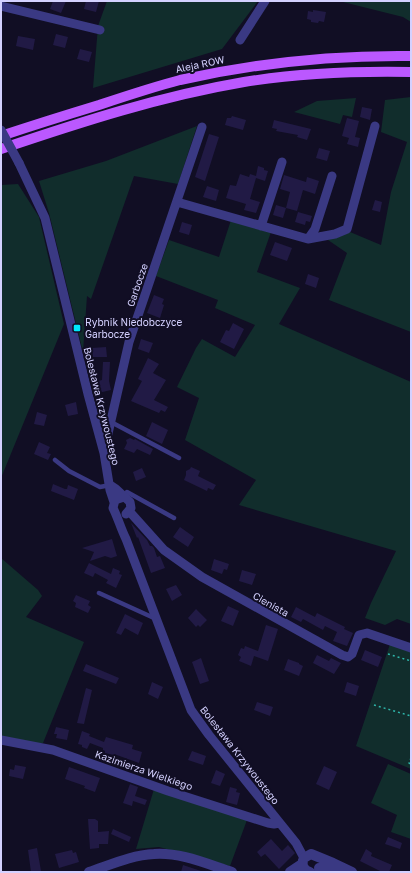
<svg xmlns="http://www.w3.org/2000/svg" width="412" height="873" viewBox="0 0 412 873" font-family="'Golos Text',sans-serif">
  <rect width="100%" height="100%" fill="#110e24"/>
  <path fill="#112d2c" d="M107,1h151l-36,48 -129,39 5,-62z
    M339,1h72v21l-8,-5z
    M411,97v235l-82,-32 18,-47 -19,-13 22,-8 31,13 10,-53 16,-50 -26,-10 4,-32z
    M356,98l-4,19 -9,-2 -3,9 -46,-12 23,-11z
    M197,126l-19,58 -44,-8 -43,123 -4,-3 -4,56 -34,-139 -10,-32 67,-20z
    M18,184l21,33 25,107 -63,154v-293z
    M231,220l40,12 -14,40 43,16 -21,36 132,58v242l-14,-5 -12,6 -20,-7 6,-15 25,-52 -157,-46 17,-25 -71,-40 14,-42 -22,-11 19,-39 6,-9 33,18 20,-32 -40,-17 3,-8 -62,-24 13,-36 50,17z
    M1,558l37,32 4,6 -16,21 58,25 -41,101h-7l-35,-6z
    M390,644l21,7v118l-55,-23z
    M388,764l23,10v65l-20,-7 6,-17 -26,-12z
    M154,789l93,31 -17,46 -71,-19 -23,2z"/>
  <path fill="#211a45" d="M53,1h13l-5,12 -11,-4z
    M86,1h13l-3,11 -12,-3z
    M313,10l13,2 -2,10 -5,-1 -1,2 -7,-1v-2l-4,-1 1,-8 5,1z
    M56,34l12,3 -3,11 -12,-3z
    M18,36l17,3 -2,11 -17,-4z
    M80,49l12,3 -3,10 -12,-3z
    M362,107l10,2 -2,11 -10,-3z
    M232,116l14,4 -3,10 -18,-5 2,-7h4z
    M347,118l12,3 -4,16 5,1 -2,9 -11,-3 2,-6 -7,-2z
    M274,120l37,9 -4,11 -10,-3 1,-2 -22,-4 1,-2 -5,-1z
    M209,134l10,3 -14,44 -10,-4z
    M319,148l11,3 -3,10 -11,-3z
    M258,166l6,2v2l4,1 -3,10 -9,-3 -6,21 10,3 -4,11 -12,-3 2,-6 -20,-6 4,-13 6,1 4,-12 9,3 1,-3 6,2z
    M284,175l22,7 1,-5 12,4 -4,13 -12,-4 -6,21 -11,-3 4,-16 -10,-3z
    M207,186l12,4 -3,11 -13,-4z
    M375,200l7,2 -2,10 -8,-2z
    M276,205l10,3 -3,10 -10,-3z
    M298,212l14,4 -2,6 -4,-1 -1,4 -10,-3z
    M182,222l10,3 -3,10 -10,-3z
    M275,242l17,6 -5,13 -17,-6z
    M308,274l11,4 -3,10 -11,-4z
    M154,295l10,4 -2,5 2,1 -4,13 -13,-5z
    M233,323l11,6 -10,20 -14,-7 6,-12 3,1z
    M141,339l12,4 -4,10 -11,-4z
    M106,347l1,10h-14l-1,-9z
    M148,358l11,6 -6,9 13,7 -12,20 14,7 -3,5 -4,-2 -2,3 -28,-12 11,-20 -4,-2z
    M103,362h7l-1,19 2,9 -13,3 -3,-11 7,-2z
    M76,402l2,12 -10,2 -3,-11z
    M37,412l10,3 -3,11 -10,-2z
    M152,422l16,8 -6,14 -16,-8z
    M130,438l4,2 1,-1 18,10 -3,6 -13,-6 -3,4 -10,-4 3,-6 -1,-3z
    M39,442l11,5 -3,6 4,1 -3,6 -14,-6z
    M191,467l9,4 -2,5 18,9 -3,5 -5,-2 -1,3 -23,-11 2,-5v-4l4,-2z
    M142,468l4,9 -10,4 -3,-9z
    M53,484l12,5h2l1,-4 10,4 -4,11 -23,-9z
    M131,523l16,17 3,6h2l2,2 3,9 3,-1 5,12 -14,5 -13,-36 -1,1z
    M180,527l14,10 -6,10 -15,-10z
    M112,539l5,17 -6,2 -6,-2 -15,5 4,-9 -12,-4z
    M214,559l15,5 -2,6 -3,-1 -2,5 -11,-4z
    M89,563l22,11 2,-6 7,3 -1,3 3,1 -6,13 -10,-5 2,-3 -13,-7 -2,4 -9,-4z
    M242,570l14,4 -4,11 -13,-4z
    M176,585l6,10 -10,6 -6,-12z
    M76,595l14,6 -2,4 3,2 -3,6 -13,-6 1,-4 -3,-2z
    M228,606l11,5 -6,15 -12,-5z
    M296,607l19,10 2,-4 28,14 -1,2 9,4 -6,13 -14,-5 4,-9 -12,-6 -2,4 -20,-11 -2,3 -10,-5z
    M196,609l11,11 -7,7 -2,-2 -2,2 -8,-9z
    M125,614l18,9 -5,12 -13,-7 -4,7 -5,-2z
    M266,625l12,4 -10,32 -14,-5 -3,10 -12,-5 2,-4 -3,-2 3,-7 3,1 1,-3 13,5z
    M365,650l17,7 -4,10 -17,-7z
    M317,655l12,6 2,-3 10,5 -7,11 -21,-11z
    M201,658l8,23 -9,3 -8,-22z
    M288,659l11,4v1l4,2 -4,10 -15,-6z
    M86,664l33,14 -3,6 -33,-13z
    M152,682l11,5 -5,12 -10,-5z
    M347,682l12,4 -3,10 -12,-4z
    M86,688l6,2 -8,34 -7,-1z
    M257,702l16,5 -3,9 -16,-6z
    M56,727l13,3 -2,10 -11,-2 1,-4h-3z
    M82,731l8,3 -1,2 15,6 2,-5 27,8 -1,4 10,3 -3,11 -25,-9v1l-9,-2v-2l-2,-1v-2l-13,-5 -3,6 -5,-2v-2l-4,-1z
    M192,751l14,5 -3,9 -15,-5z
    M15,765l11,2 -3,12 -14,-3 1,-7 4,1z
    M324,766l13,6 -8,18 -13,-6z
    M69,767l31,11 -5,14 -11,-4 1,-2 -20,-7z
    M216,770l9,4 -5,12 -9,-3z
    M130,784l8,3 -3,9 12,4 -2,5 -12,-4 -1,5 -9,-3z
    M230,787l7,2 -1,3 4,1 -3,12 -11,-3z
    M88,819h7l3,2v11l11,-1 -1,13h-9v4l-9,1z
    M113,829l18,8 -2,5 -18,-8z
    M388,837l14,6 -2,6 -15,-5z
    M271,839l11,12 6,-6 7,8 -16,16 -14,-15 -4,3 -4,-5z
    M37,848l4,23 -10,1 -3,-22z
    M366,849l6,4 -1,3 21,9 -3,7h-7l-22,-11z
    M72,850l1,3 3,-1 3,10 -20,6 -4,-14z
    M183,865l18,6v1h-20z"/>
  <g fill="none" stroke-linecap="round" stroke-linejoin="round">
    <path stroke="#2eb5a9" stroke-width="1.5" stroke-dasharray="2 3" stroke-linecap="butt" d="M388,654l23,7
      M374,705l37,11
      M411,758l-2,5 2,1"/>
    <path stroke="#3a3983" stroke-width="4.5" d="M111,422l68,36
      M55,460l14,11 31,16 10,-2
      M124,497l3,-5 47,26
      M99,593l55,25"/>
    <path stroke="#3a3983" stroke-width="9" d="M1,6l99,24
      M240,40l25,-39
      M19,163l26,55 43,176 16,59 6,37 4,12
      M177,202l131,37 7,-10 17,-53
      M261,226l21,-64
      M308,239l27,-5 12,-5 28,-103
      M104,451l25,-109 73,-215
      M110,485l6,4 14,13 1,6 -5,6
      M124,497l-9,3 -2,8c5,10 8,21 13,31l65,171 18,25 87,108 8,15
      M129,511l35,39 38,27 140,78 6,2 4,-3 7,-19 8,-2 44,15
      M1,740l52,10 115,41 100,32 6,1 5,-1"/>
    <path stroke="#3a3983" stroke-width="10" d="M319,868h20
      M89,872c21,-7 43,-17 65,-18 26,-2 53,10 78,18
      M290,872l12,-8
      M310,872c-7,-2 -9,-8 -6,-14l7,-4 22,9 19,9"/>
    <path stroke="#bb58ff" stroke-width="10" d="M1,136c33,-11 65,-21 98,-31 27,-9 54,-18 81,-25 76,-17 153,-25 231,-24
      M1,149c80,-27 160,-53 243,-67 55,-9 111,-11 167,-10"/>
    <path stroke="#3a3983" stroke-width="9" d="M1,130l18,33"/>
  </g>
  <rect fill="#00eafc" stroke="#110e24" stroke-width="1.5" x="73" y="324" width="8" height="8" rx="2"/>
  <g text-anchor="middle" dominant-baseline="central" stroke-width="4" stroke-linejoin="round" paint-order="stroke">
    <g font-size="10" fill="#d4d1ff" stroke="#110e24">
      <text transform="translate(200 64) rotate(-12)">Aleja ROW</text>
      <text transform="translate(137 285) rotate(-71)">Garbocze</text>
      <text transform="translate(102 406) rotate(76)">Bolesława Krzywoustego</text>
      <text transform="translate(271 604) rotate(29)">Cienista</text>
      <text transform="translate(240 755) rotate(52)">Bolesława Krzywoustego</text>
      <text transform="translate(144 770) rotate(19)">Kazimierza Wielkiego</text>
    </g>
    <g font-size="10" fill="#d4d1ff" stroke="#110e24" text-anchor="start">
      <text x="85" y="322">Rybnik Niedobczyce<tspan x="85" dy="12">Garbocze</tspan></text>
    </g>
  </g>
  <rect width="412" height="873" fill="none" stroke="#d4d1ff" stroke-width="4"/>
</svg>
